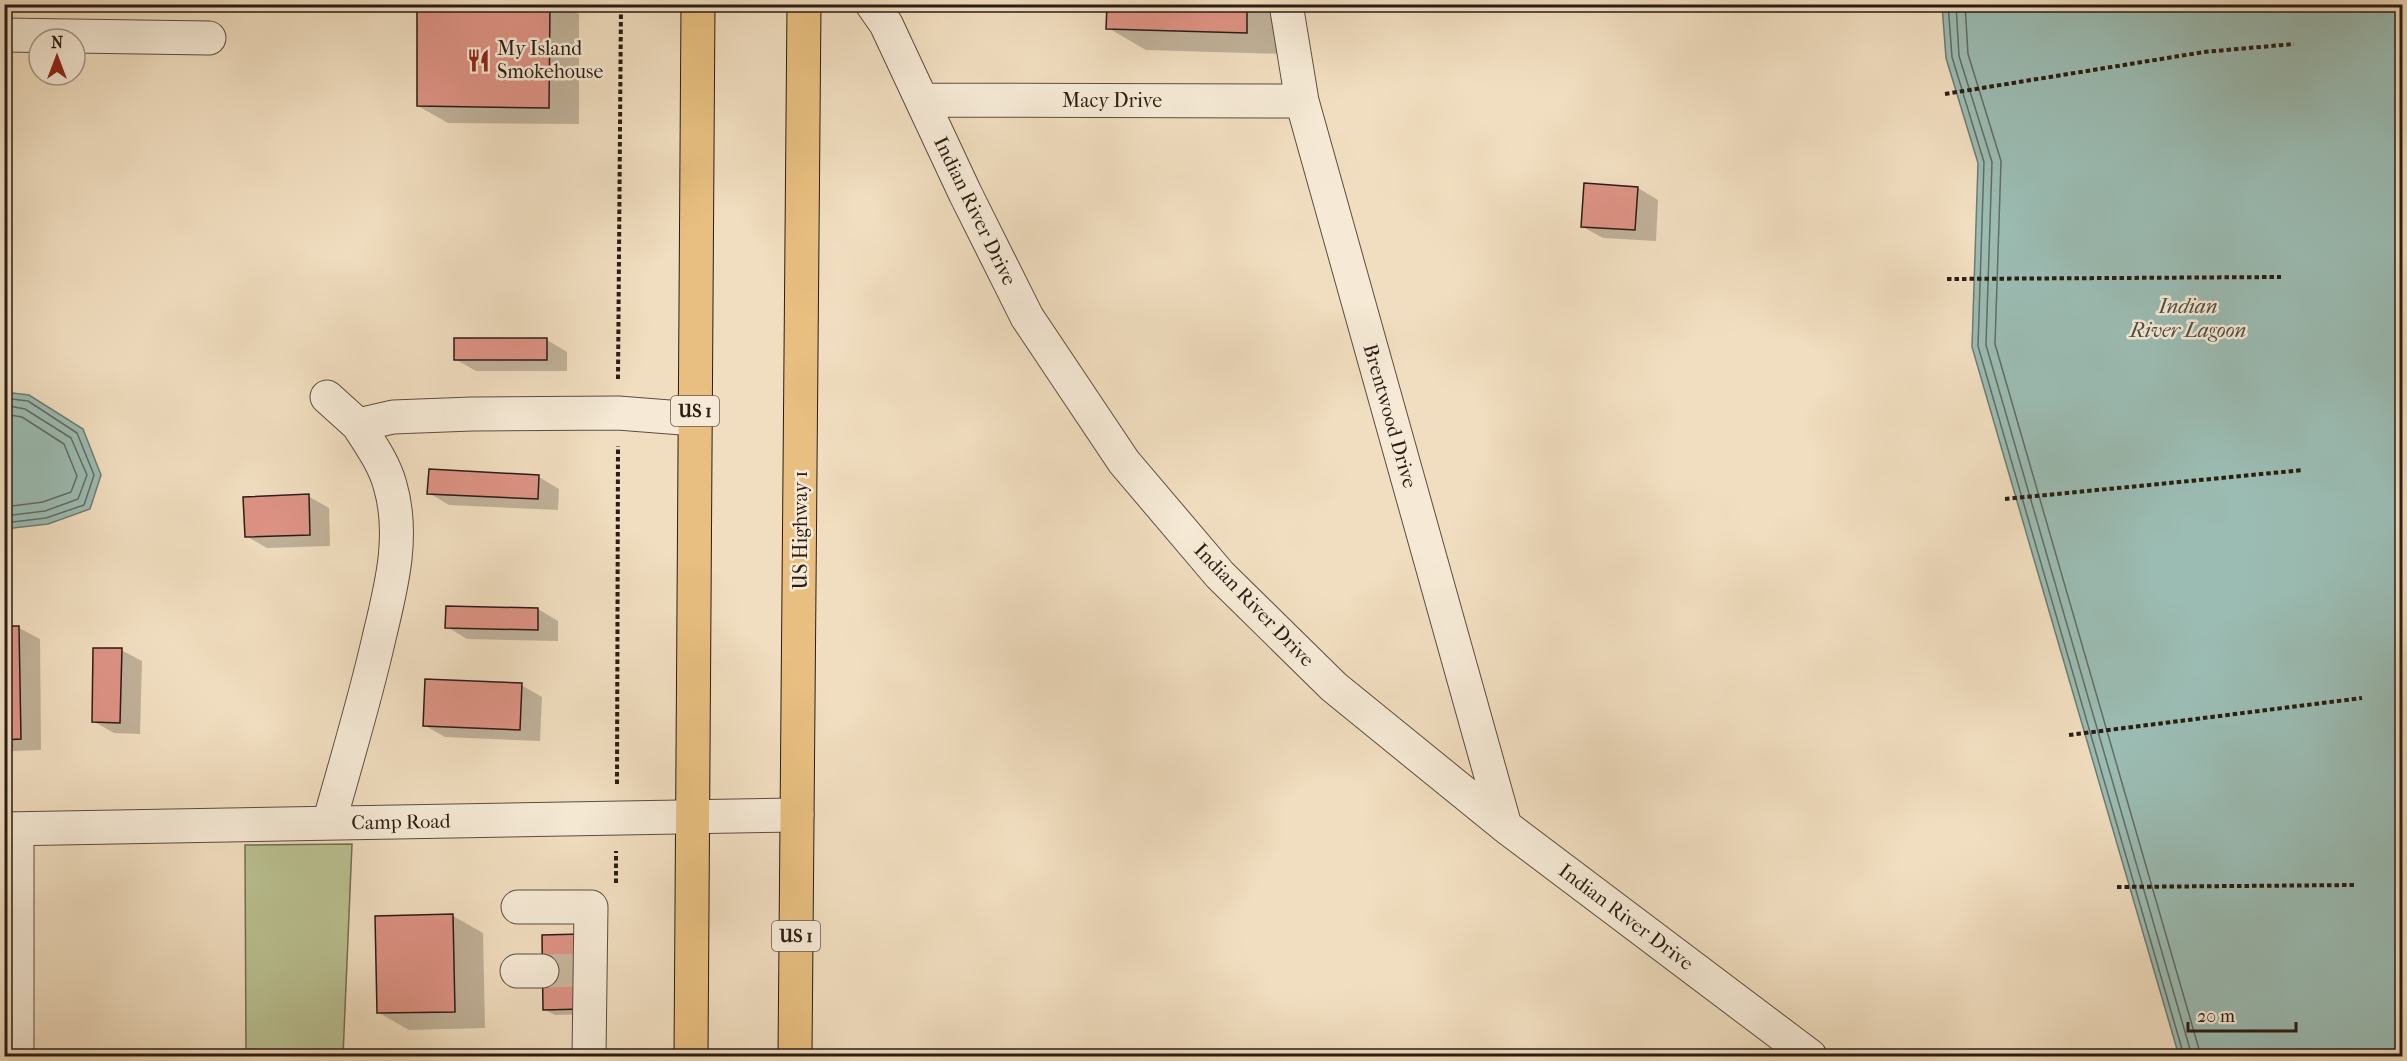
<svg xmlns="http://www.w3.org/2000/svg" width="2407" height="1061" viewBox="0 0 2407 1061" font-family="'IM FELL French Canon',serif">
  <rect width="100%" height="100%" fill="#f1dec0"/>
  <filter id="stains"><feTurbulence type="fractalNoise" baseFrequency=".00333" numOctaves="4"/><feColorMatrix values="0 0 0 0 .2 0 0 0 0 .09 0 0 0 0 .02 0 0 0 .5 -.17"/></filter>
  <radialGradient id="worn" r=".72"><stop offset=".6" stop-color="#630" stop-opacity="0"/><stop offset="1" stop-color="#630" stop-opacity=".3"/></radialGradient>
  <path fill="#bac192" stroke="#726f53" stroke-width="1.5" d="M352,844l-9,212h-97l-1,-211z"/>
  <path fill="#9bbcb3" stroke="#6e7c73" stroke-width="1.5" d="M1942,5h460v1051h-223l-207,-709 6,-184 -32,-105z
    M4,392l25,3 54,34 18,46 -11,34 -42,15 -43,5z"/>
  <path fill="#0003" d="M419,4h144l16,10v110l-131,-1 -30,-17z
    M1108,4h178l-1,50 -139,-4 -38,-22z
    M1638,188l20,12 -2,41 -53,-3 -20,-11z
    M547,340l20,12v19h-91l-21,-12z
    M539,477l20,12 -1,21 -109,-5 -20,-12z
    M308,496l21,12 1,38 -63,2 -21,-12z
    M538,609l20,12v20l-91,-2 -20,-12z
    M4,628h15l21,11 1,111 -28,1 -9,-5z
    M121,650l21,11 -2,73 -26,-1 -21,-12z
    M521,685l21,12 -2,44 -95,-4 -21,-12z
    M453,916l30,17 2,95 -76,2 -30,-17z
    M581,935l12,79 -38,1 -10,-5z"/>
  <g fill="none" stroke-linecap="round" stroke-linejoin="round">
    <path stroke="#636c64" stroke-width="1.5" d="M1948,4l4,53 32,105 -6,184 206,710
      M1956,4l3,52 33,106 -6,183 206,711
      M1965,4l3,50 33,107 -6,183 206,712
      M4,398l24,3 49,32 17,42 -10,30 -38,13 -42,5
      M4,405l21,4 46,29 16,37 -9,24 -33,12 -41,5
      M4,414l18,3 42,27 13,32 -6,16 -28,10 -39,5"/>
  </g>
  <path fill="#de9385" stroke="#2b1d14" stroke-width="1.5" d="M417,4h133l-1,104 -132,-2z
    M1107,4h140v29l-141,-4z
    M1584,183l54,4 -3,43 -54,-3z
    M454,338h93v22h-93z
    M429,469l110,6 -1,24 -111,-5z
    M309,494l1,41 -65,2 -2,-40z
    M446,606l92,2v22l-93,-2z
    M4,626h15l2,113 -17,1z
    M93,648h29l-2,75 -28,-1z
    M425,679l97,4 -2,47 -97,-4z
    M453,914l2,98 -78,1 -2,-97z
    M581,934l2,75 -40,1 -1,-75z"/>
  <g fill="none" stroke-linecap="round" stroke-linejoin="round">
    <path stroke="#c9b79e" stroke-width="33" stroke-dasharray="33 16" stroke-linecap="butt" d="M542,971l40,-1"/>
    <defs>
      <path id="minor" d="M872,4l14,20 79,169 62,124 97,145 96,113 114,112 171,139 305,230
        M1286,4l16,97 203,725
        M4,35l205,3
        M922,100l380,1
        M327,397l31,28
        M329,823c17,-61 36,-123 50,-185 12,-50 26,-102 11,-153 -6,-22 -20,-41 -32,-60l35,-8 79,-3 146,-1 77,6
        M4,829l793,-14
        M17,829v227
        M518,907h73l-2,149
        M517,971h25"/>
      <path id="major" d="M691,1056l7,-1052
        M795,1056l9,-1052"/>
    </defs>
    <use href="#minor" stroke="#5c4d3f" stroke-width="35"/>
    <use href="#major" stroke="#2b1d14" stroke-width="35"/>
    <path stroke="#2b1d14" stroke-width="4" stroke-dasharray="4.5 3" stroke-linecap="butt" d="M1945,94l259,-42 90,-8
      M1947,279l334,-2
      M618,379l3,-375
      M2005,499l298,-29
      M2069,735l293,-37
      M617,784l1,-338
      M616,883v-32
      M2117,887l237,-2"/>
    <use href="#minor" stroke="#f6ead6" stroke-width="33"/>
    <use href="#major" stroke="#e8bf80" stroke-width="33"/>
  </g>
  <defs>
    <symbol id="restaurant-bare" viewBox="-9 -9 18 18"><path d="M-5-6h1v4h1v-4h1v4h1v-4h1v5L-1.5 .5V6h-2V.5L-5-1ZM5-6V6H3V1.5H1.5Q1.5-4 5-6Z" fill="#8f2418" stroke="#f6ead6" stroke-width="2.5" paint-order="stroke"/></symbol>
  </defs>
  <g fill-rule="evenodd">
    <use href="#restaurant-bare" x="462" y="44" width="33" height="33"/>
  </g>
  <g text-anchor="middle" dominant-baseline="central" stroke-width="5" stroke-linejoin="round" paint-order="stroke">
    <g fill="#f6ead6" stroke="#685a4e" stroke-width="1.5">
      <rect x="671" y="396" width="48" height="30" rx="4.5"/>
      <rect x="772" y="921" width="48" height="30" rx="4.5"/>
    </g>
    <g font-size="18" font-weight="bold" fill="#2b1d14">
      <text x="695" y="411">US 1</text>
      <text x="796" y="936">US 1</text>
    </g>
    <g font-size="20" fill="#2b1d14" stroke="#f6ead6" text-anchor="start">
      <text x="497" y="48">My Island<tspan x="497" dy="23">Smokehouse</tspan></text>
    </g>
    <g font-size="20" fill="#2b1d14" stroke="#f6ead6">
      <text x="1112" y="100">Macy Drive</text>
      <text transform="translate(975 211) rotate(64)">Indian River Drive</text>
      <text transform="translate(1390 416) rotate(74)">Brentwood Drive</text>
      <text transform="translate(800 530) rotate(-90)">US Highway 1</text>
      <text transform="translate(1254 605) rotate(46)">Indian River Drive</text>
      <text transform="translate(401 822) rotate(-1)">Camp Road</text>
      <text transform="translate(1626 917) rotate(37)">Indian River Drive</text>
    </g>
    <g font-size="21" font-style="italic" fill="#4d4d44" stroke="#f6ead6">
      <text x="2188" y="306">Indian<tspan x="2188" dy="24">River Lagoon</tspan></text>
    </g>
  </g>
  <rect width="2407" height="1061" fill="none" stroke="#f1dec0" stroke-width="24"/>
  <rect x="6" y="6" width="2395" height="1049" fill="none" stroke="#2b1d14" stroke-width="3"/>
  <rect x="12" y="12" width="2383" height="1037" fill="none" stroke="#2b1d14" stroke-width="1.5"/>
  <g transform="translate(57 57)"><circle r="28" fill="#f6ead6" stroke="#a59888" stroke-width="1.5"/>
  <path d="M0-4.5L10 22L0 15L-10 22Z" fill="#8f2418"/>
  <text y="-9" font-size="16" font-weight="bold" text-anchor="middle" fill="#2b1d14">N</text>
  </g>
  <path d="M2188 1022v9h108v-9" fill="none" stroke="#2b1d14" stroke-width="3"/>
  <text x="2197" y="1022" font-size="18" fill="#2b1d14" stroke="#f6ead6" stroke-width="4.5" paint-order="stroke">20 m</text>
  <rect width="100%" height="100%" filter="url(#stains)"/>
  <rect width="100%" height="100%" fill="url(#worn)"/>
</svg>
